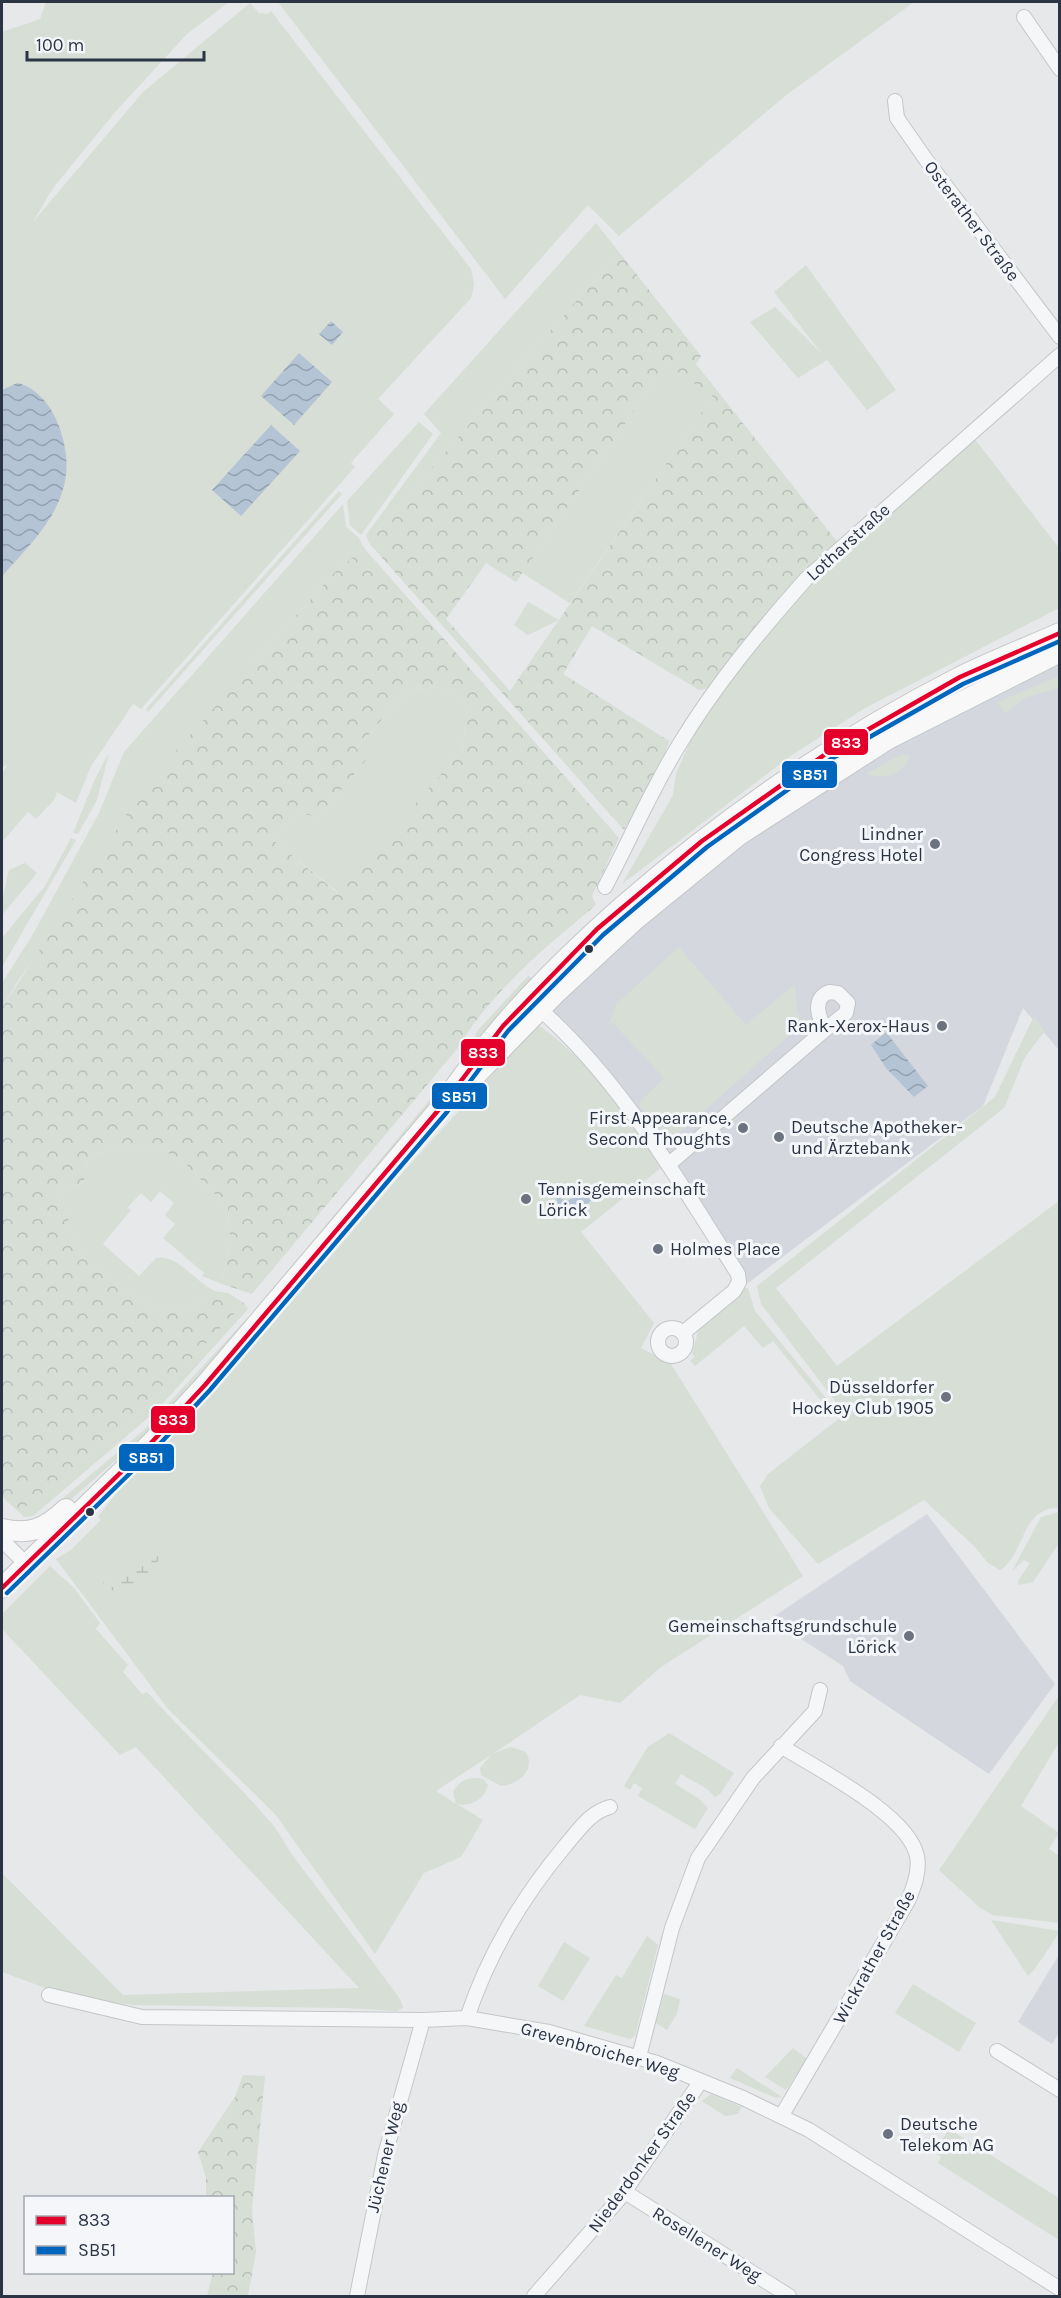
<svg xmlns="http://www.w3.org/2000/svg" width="1061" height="2298" viewBox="0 0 1061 2298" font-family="Karla,sans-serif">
  <defs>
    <pattern id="forest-crowns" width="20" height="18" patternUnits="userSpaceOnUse" patternTransform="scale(1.5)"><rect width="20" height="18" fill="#d6ded6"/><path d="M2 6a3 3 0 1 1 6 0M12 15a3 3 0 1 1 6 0" fill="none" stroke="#b8bfb9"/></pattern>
    <pattern id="wetland-marsh" width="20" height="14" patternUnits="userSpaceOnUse" patternTransform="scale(1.5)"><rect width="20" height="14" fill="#d6ded6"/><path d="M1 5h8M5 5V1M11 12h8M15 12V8" fill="none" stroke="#b8bfb9"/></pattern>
    <pattern id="water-waves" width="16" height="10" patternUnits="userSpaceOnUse" patternTransform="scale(1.5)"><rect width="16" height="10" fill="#b4c4d5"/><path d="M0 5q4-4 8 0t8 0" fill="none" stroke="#93a0af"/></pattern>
  </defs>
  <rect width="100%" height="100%" fill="#e6e8ea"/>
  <path fill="#d4d7dd" d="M1059,665v385l-36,-42 -40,98 -235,177 -79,-121 -115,-142v-20l186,-160 229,-140z
    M927,1514l128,170 -66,90 -139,-93 -7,-15 -73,-47z
    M1059,1955v78l-7,11 -34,-22z"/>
  <path fill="#d6ded6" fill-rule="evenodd" d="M46,2h183l-42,32 -71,77 -63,77 -20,34 110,-130 107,-89 9,10 8,1 4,-3 200,258 3,16 -3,13 -93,101 16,15 -43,49 4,4 -214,242 -8,-5 -42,62 -15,37 -19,-11 -2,7 -19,20 -8,-7 -26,30v-67l5,-10 -5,2v-735l38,-13z
    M278,2h636l-129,94 -166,140 -31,-31 -83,94z
    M596,223l23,29 -240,276 -10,15 -3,-8 75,-102 -17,-19z
    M806,265l90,125 -29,20 -40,-50 -29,18 -48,-56 25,-15 47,47 -48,-62z
    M666,364l48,31 -144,208 -48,-30z
    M419,422l14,12 -72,101 -11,-10 -3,-24z
    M971,434l88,114v60l-194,100 -73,47 -170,129 51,-89 3,-21 29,-67 113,-136z
    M339,491l3,3 -194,218 -2,-3z
    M343,504l3,23 13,11 5,10 -30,25 -80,90 -235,316 -17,29v-25l30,-47 67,-123 25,-61z
    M528,602l31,18 -31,15 -14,-10z
    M1059,676v12l-34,10 -20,16 -8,-12z
    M436,687l19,7 12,16 -4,39 -124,144 -66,-53 27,-27 18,4 48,-57 -11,-11 53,-58z
    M109,753l-12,47 -19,34 -5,-1 22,-54z
    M900,755h10c-6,21 -26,25 -44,19z
    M71,838l5,2 -74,127v-29l43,-52z
    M25,863l12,10 -35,42v-14l7,-31z
    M679,947l67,78 49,-41 2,27 6,12 -119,106 -10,6 -11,2 -25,-34 26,-25 -52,-56 -4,5 8,-23z
    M528,976l6,3 -264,318 -7,4 203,-245 12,-26z
    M1034,1016l11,15 -20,26 -21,51 -228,180 61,78 222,-165v307c-39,-1 -33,46 -59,62l-12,-7 -13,-16 -51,-47 -106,64 -49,-56 -9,-22 8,-12 77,-60 -84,-110 -4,-18 238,-189z
    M540,1026c52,38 86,89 122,141l-81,65 73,91 -13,25 30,16 132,212 -142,91 -41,36 -40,-8 -86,58 17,-6 15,5c10,18 -8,33 -25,34l-20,-11 -1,-7 11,-13 -55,36 20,13 -3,-13c9,-12 16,-15 30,-12l5,6c-4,15 -17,22 -31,19l26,16 -22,37 -37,16 -49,81 -100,-140 -107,-105 -112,-150 16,-10 29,-29 -3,-3 22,-29 96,-98 188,-219 129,-141zM162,1556l-59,32v-8z
    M152,1146l29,13 47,49 2,32 -8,44 -20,-8 2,-3 -41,-35 12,-14 -10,-9 9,-12 -14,-12 -9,11 -10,-9 -13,14 3,3 -28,34 36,32 17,-18c22,-4 39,24 59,33 -10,10 -30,20 -45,20 -24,0 -83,-43 -93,-64 -7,-15 -10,-37 -16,-53l4,-7 17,-3 6,-19 -4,-6 12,-6z
    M743,1288h5l7,23 80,98 -4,4 -58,-72 -10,7 -19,-22 -49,40 -5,-5 5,-4 -3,-4 8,-28z
    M244,1303l4,6 -92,102 -123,105 -9,1 -5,-5 126,-103z
    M248,1317v6l-101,110 -95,83 -21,9 113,-95z
    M1059,1512v31l-26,39 -15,3v-4l12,-18 -6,-3 -12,11 29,-54z
    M50,1566l24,22 26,35 -4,6 32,36 -5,7 19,22 5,-2c41,46 87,87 126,133 9,11 14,24 23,35 35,46 70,92 104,139l3,9 -6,3 -53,-3 -211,-3 -63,-8 -68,-25v-99l121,122 236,-7 -223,-241 -16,8 -118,-126v-15z
    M1059,1696v46l-38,64 38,27 -10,16 10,7v67l-67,-8 -13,-8 -40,-37z
    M669,1733l65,40 -14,21 -5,3 -8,-8 -26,-15 -6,10 23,14 10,10 -13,21 -57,-33 4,-8 -8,-5 -4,7 -6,-4 23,-38z
    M991,1920l68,11v2c-6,8 -25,40 -31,43z
    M647,1936l11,9 -23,91 -5,3 -46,-13 32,-51 6,3z
    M564,1942l26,16 -27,43 -25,-15z
    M913,1984l63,39 -17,29 -64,-39z
    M664,1994l16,5 -3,15 -10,16 -11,-7z
    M793,2048l14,11 -21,31 -21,-13z
    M737,2068l45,29 -6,1 -46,-20z
    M711,2094l31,13 -4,7 -13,2 -23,-15z
    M949,2129l110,69v42l-121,-77 3,-6 -7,-5z"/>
  <path fill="url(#forest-crowns)" fill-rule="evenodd" d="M619,252l82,104 -5,8 143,180 -124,143 -16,3 -107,-64 -29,48 106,67 -7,24 -38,65 -255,-287 10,-15zM666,364l47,32 -203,295 -64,-72 40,-56 30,19z
    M364,548l255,290 -27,58 4,9c-51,42 -105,87 -139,144l-205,245 -30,-10 8,-44 -2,-32 -47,-49 -29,-13 -56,7 -11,6 5,12 -9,13 -16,3 -4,7c6,16 9,37 16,53 10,21 69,64 93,64 16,0 34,-10 45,-20l13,2 16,10 -99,106 -126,103 -17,-15v-489l142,-221 190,-214zM436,687l19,7 12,16 -4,39 -125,144 -65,-53 27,-27 18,4 49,-58 -11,-11 52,-57z
    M243,2075l22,1 -13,135 4,41 -8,44h-41l6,-23 19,-1v-74l-26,-1v-19l-8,-26 37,-55z"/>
  <path fill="url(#wetland-marsh)" d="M163,1554c-16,22 -26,31 -53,37l-7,-3v-8z"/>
  <path fill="url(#water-waves)" d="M331,321l12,11 -11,13 -13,-11z
    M299,353l33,29 -38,43 -33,-29z
    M17,383c17,3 32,20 39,36 30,69 -9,108 -54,157v-186z
    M271,425l29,26 -59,65 -29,-26z
    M886,1032l42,54 -14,11 -28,-29 -15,-23z
    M559,1187l1,11 6,3 7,-3 21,-1 -9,10 -16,8 -11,-11 -4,-12z"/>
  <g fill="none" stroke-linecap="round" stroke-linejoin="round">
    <defs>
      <path id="minor" d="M1024,17l36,52
        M895,101l2,17 30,43 133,176
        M605,887c25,-47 46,-97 74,-142 36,-60 81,-114 127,-166l254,-224
        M829,992l9,1 10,10 -2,10 -20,16c-8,-11 -14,-31 3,-37z
        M534,1004c86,74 144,176 204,270l1,8 -5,9 -51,42
        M668,1165l158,-136
        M658 1342a14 14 0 1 1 28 0a14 14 0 1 1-28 0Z
        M2,1540l24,24
        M781,1746c36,23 127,68 136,110 3,15 -3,31 -9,45l-126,214
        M49,1995l93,22 281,3 44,-2 82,14 108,31 86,35 66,32 251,159
        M467,2018c22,-65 54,-119 98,-172 13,-15 25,-34 45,-39
        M997,2051l63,39
        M639,2057l33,-129 26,-70 55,-80 62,-67 5,-21
        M625,2192l164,104
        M357,2296l28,-141 38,-135
        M534,2296l86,-98 81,-117"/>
      <path id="secondary" d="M476,1075l78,-80 82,-76 103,-84 149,-96 172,-87
        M2,1529c28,6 43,0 64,-20
        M2,1588l149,-145 54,-58 236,-278c51,-77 113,-140 182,-201 103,-90 215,-167 337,-229 32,-16 66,-29 100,-44"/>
    </defs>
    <use href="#minor" stroke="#c4c6c8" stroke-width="16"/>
    <use href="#secondary" stroke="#c4c6c8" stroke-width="22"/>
    <use href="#minor" stroke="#f5f6f7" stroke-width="14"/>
    <use href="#secondary" stroke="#f8f8f8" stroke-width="20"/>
    <defs>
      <path id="bus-1" d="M2,1588l149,-145 54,-58 236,-278 62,-81 94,-97 105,-88 125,-88 133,-76 100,-44"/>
      <path id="bus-2" d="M7,1593l149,-145 54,-58 237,-278 61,-81 95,-96 104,-88 124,-88 132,-75 97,-43"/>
    </defs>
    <use href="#bus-1" stroke="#f4f6f9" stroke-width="9"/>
    <use href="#bus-2" stroke="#f4f6f9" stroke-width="9"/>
    <use href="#bus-1" stroke="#e4002b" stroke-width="4.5"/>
    <use href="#bus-2" stroke="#0065bd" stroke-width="4.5"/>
  </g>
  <g fill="#6c737f" stroke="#f4f6f9" stroke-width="2">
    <circle cx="935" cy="844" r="6"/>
    <circle cx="942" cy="1026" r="6"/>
    <circle cx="743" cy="1128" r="6"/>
    <circle cx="779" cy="1137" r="6"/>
    <circle cx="526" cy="1199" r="6"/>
    <circle cx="658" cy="1249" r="6"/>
    <circle cx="946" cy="1397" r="6"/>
    <circle cx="909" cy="1636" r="6"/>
    <circle cx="888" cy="2134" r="6"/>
  </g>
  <g fill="#2b3445" stroke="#f4f6f9" stroke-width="2">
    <circle cx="589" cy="949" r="5"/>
    <circle cx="90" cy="1512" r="5"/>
  </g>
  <g text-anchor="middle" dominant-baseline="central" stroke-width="6" stroke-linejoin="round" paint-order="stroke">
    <g font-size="18" fill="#2b3445" stroke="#f4f6f9">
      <text transform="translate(972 221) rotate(53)">Osterather Straße</text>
      <text transform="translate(848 542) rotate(-42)">Lotharstraße</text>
      <text transform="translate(874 1957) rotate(-61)">Wickrather Straße</text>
      <text transform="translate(600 2050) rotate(16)">Grevenbroicher Weg</text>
      <text transform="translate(385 2157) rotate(-77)">Jüchener Weg</text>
      <text transform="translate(642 2162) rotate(-54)">Niederdonker Straße</text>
      <text transform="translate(707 2244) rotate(32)">Rosellener Weg</text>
    </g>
    <g font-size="18" fill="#2b3445" stroke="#f4f6f9" text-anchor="end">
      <text x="923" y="834">Lindner<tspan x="923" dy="21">Congress Hotel</tspan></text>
      <text x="930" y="1026">Rank-Xerox-Haus</text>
      <text x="731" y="1118">First Appearance,<tspan x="731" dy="21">Second Thoughts</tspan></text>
      <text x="791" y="1127" text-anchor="start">Deutsche Apotheker-<tspan x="791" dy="21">und Ärztebank</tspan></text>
      <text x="538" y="1189" text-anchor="start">Tennisgemeinschaft<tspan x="538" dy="21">Lörick</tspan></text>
      <text x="670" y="1249" text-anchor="start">Holmes Place</text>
      <text x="934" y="1387">Düsseldorfer<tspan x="934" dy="21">Hockey Club 1905</tspan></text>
      <text x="897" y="1626">Gemeinschaftsgrundschule<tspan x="897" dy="21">Lörick</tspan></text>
      <text x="900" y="2124" text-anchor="start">Deutsche<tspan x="900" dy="21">Telekom AG</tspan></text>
    </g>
  </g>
  <g stroke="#f4f6f9" stroke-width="2">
    <rect x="823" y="728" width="46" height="28" rx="6" fill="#e4002b"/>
    <rect x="781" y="760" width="57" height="29" rx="6" fill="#0065bd"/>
    <rect x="460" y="1038" width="46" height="29" rx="6" fill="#e4002b"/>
    <rect x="431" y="1082" width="57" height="28" rx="6" fill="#0065bd"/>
    <rect x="150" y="1405" width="46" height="29" rx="6" fill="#e4002b"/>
    <rect x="118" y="1443" width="57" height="29" rx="6" fill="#0065bd"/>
  </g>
  <g font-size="16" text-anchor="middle" font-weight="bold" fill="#fff">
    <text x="846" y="748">833</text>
    <text x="810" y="780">SB51</text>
    <text x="483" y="1058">833</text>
    <text x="459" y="1102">SB51</text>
    <text x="173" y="1425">833</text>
    <text x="146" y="1463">SB51</text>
  </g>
  <rect width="1061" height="2298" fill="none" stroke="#2b3445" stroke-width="6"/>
  <rect x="24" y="2196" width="210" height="78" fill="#f4f6f9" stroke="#a4a8b1" stroke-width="1.5"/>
  <rect x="36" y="2216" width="30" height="9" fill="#e4002b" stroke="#a4a8b1" stroke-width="1.5"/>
  <text x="78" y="2226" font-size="18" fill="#2b3445">833</text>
  <rect x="36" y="2246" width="30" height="9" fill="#0065bd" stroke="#a4a8b1" stroke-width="1.5"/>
  <text x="78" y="2256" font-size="18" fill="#2b3445">SB51</text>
  <path d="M27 51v9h177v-9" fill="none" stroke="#2b3445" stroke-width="3"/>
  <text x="36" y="51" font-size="18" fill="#2b3445" stroke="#f4f6f9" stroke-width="4.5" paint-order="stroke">100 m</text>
</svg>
